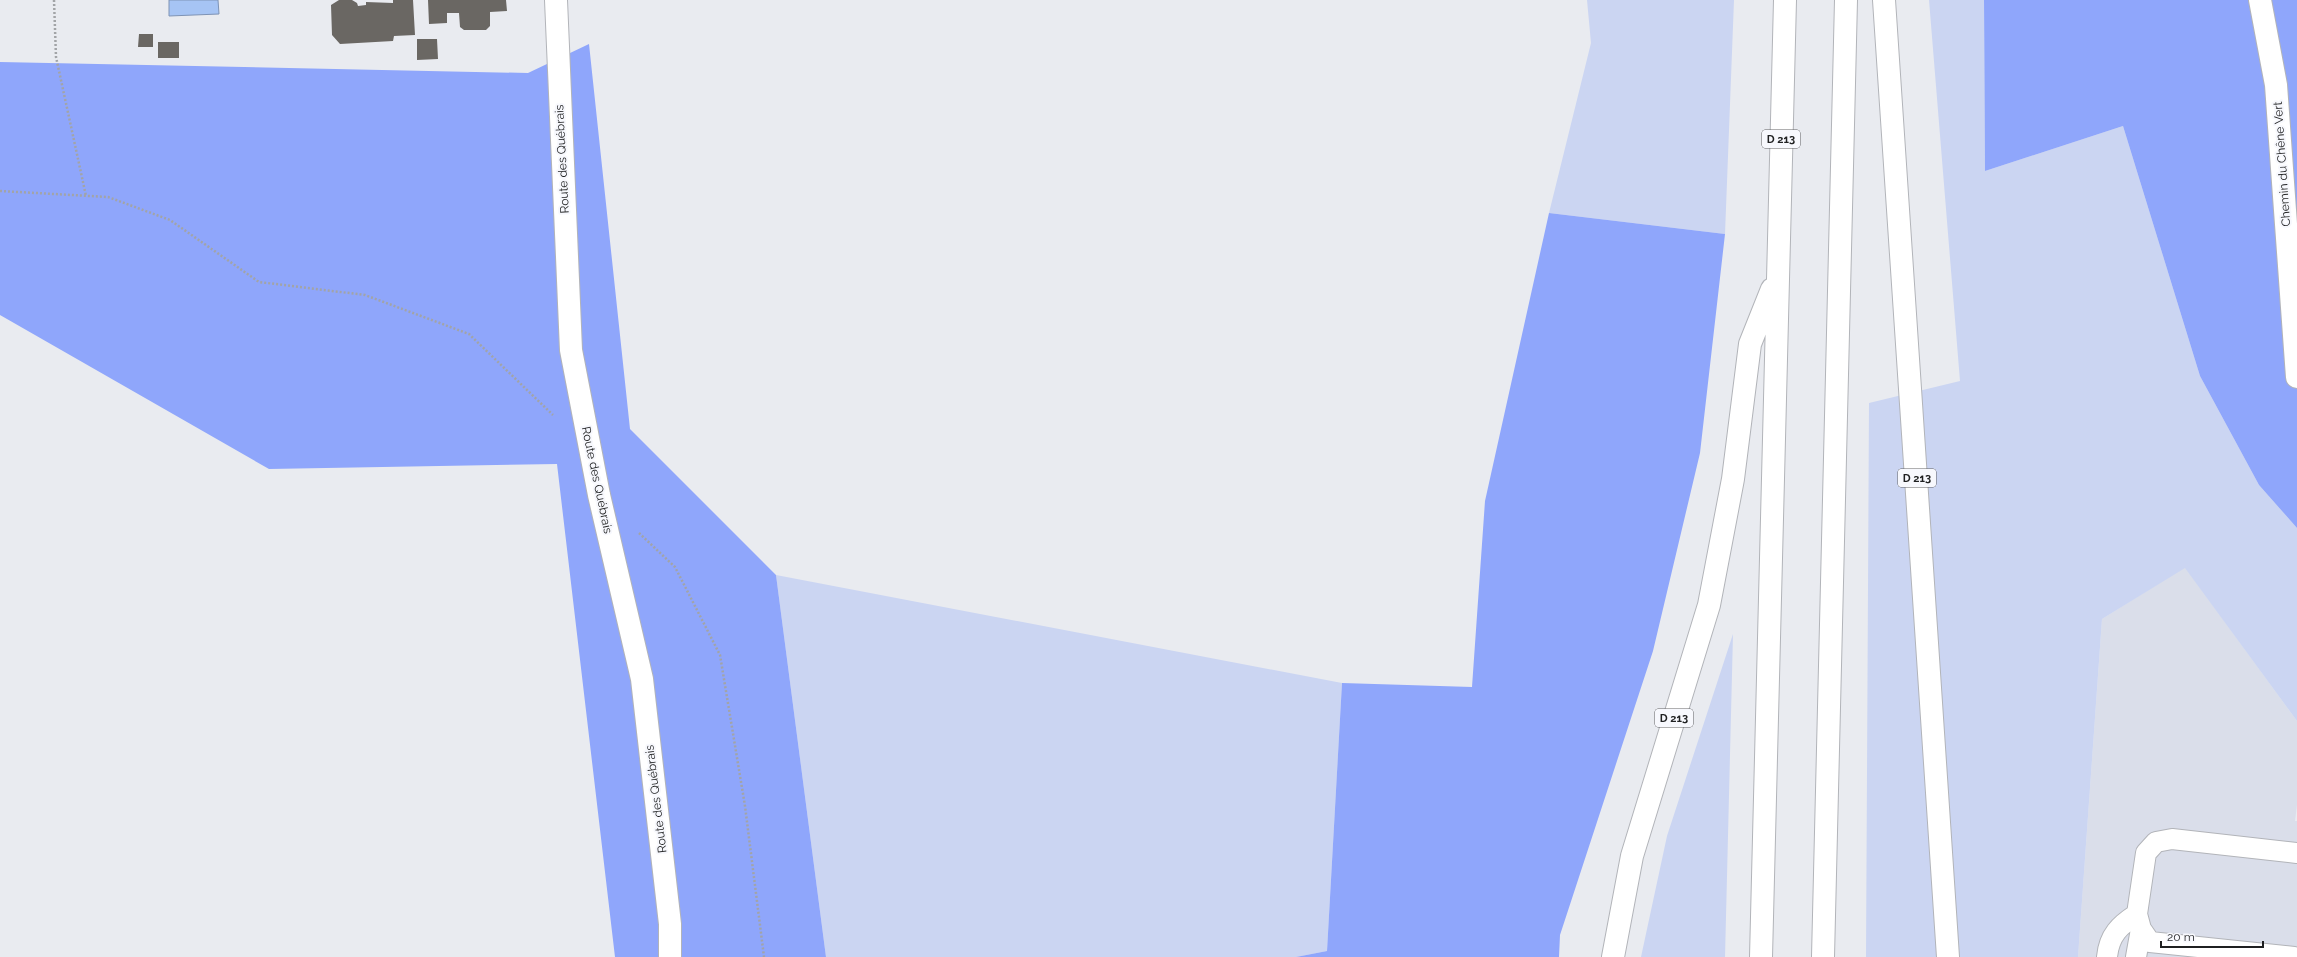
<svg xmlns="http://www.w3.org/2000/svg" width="2297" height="957" viewBox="0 0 2297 957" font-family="Raleway,sans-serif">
  <rect width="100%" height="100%" fill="#e9ebf0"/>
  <path fill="#dadeea" d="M2185,567l112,154v84l-2,16h2v136h-219l24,-338z"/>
  <path fill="#cbd5f2" d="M1587,0h147l-9,234 -176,-21 42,-170z
    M1929,0h55l1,171 138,-45 77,250 59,109 38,43v193l-112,-153 -83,51 -24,338h-212l3,-554 91,-22z
    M776,575l566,108 -15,268 -31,6h-470z
    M1733,634l-8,323h-84l26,-121z"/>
  <path fill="#8fa6fb" d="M1984,0h313v528l-38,-43 -59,-109 -77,-250 -138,45z
    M589,44l41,385 146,146 50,382h-211l-58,-493 -288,5 -269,-154v-253l528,11z
    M1549,213l176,21 -25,219 -47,198 -93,284 -1,22h-263l31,-6 15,-268 130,4 13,-186z"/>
  <path fill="#a6c4f4" stroke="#7e93b5" d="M169,0h49l1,14 -50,2z"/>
  <path fill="#6a6763" d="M339,0h13l5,3 1,3 8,-1v-3l27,1v-3h20l2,35 -21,1 -1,5 -53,3 -8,-9 -1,-30z
    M428,0h78l1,11 -17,1v14l-4,4h-22l-4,-3 -1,-14h-12v10l-18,1z
    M139,34h14v13h-15z
    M417,39h20l1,20 -21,1z
    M158,42h21v16h-21z"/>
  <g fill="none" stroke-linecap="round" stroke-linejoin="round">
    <defs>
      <path id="service" d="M2107,957c2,-22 13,-32 30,-43
        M2136,957l5,-28
        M2294,957l-144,-15 -9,-13 -4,-15 9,-61 10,-11 16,-3 125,14"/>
      <path id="minor" d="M556,0l15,350 28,145 43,184 28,245v33
        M2260,0l16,85 21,292"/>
      <path id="trunk" d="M1884,0l64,957
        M1613,957l19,-101 77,-251 24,-126 17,-135 22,-55
        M1761,957l24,-957
        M1823,957l23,-957"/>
    </defs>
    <use href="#service" stroke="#b2b4b9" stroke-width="22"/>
    <use href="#minor" stroke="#b2b4b9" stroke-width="24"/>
    <use href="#trunk" stroke="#b2b4b9" stroke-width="24"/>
    <path stroke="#a2a4a7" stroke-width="2.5" stroke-dasharray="2 2" stroke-linecap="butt" d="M54,0l2,57 30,139
      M0,191l108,6 62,23 89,62 106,13 104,39 84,81
      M639,533l36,34 45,88 25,151 19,151"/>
    <use href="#service" stroke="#fff" stroke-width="20"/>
    <use href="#minor" stroke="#fff" stroke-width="22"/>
    <use href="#trunk" stroke="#fff" stroke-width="22"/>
  </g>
  <g text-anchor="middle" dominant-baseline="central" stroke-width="4" stroke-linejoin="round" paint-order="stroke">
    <g fill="#f7f8fd" stroke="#606163" stroke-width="1">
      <rect x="1762" y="130" width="38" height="18" rx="3"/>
      <rect x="1898" y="469" width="38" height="18" rx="3"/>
      <rect x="1655" y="709" width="38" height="18" rx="3"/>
    </g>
    <g font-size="11" font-weight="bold" fill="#1f2021">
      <text x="1781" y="139">D 213</text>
      <text x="1917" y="478">D 213</text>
      <text x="1674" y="718">D 213</text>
    </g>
    <g font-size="12" fill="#1f2021" stroke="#f7f8fd">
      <text transform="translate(562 159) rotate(-93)">Route des Québrais</text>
      <text transform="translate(2282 164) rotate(-94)">Chemin du Chêne Vert</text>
      <text transform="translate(597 480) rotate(78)">Route des Québrais</text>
      <text transform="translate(656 799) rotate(-97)">Route des Québrais</text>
    </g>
  </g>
  <path d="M2161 941v6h102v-6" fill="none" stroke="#1f2021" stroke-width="2"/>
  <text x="2167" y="941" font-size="12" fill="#1f2021" stroke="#f7f8fd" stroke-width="3" paint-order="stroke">20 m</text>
</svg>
